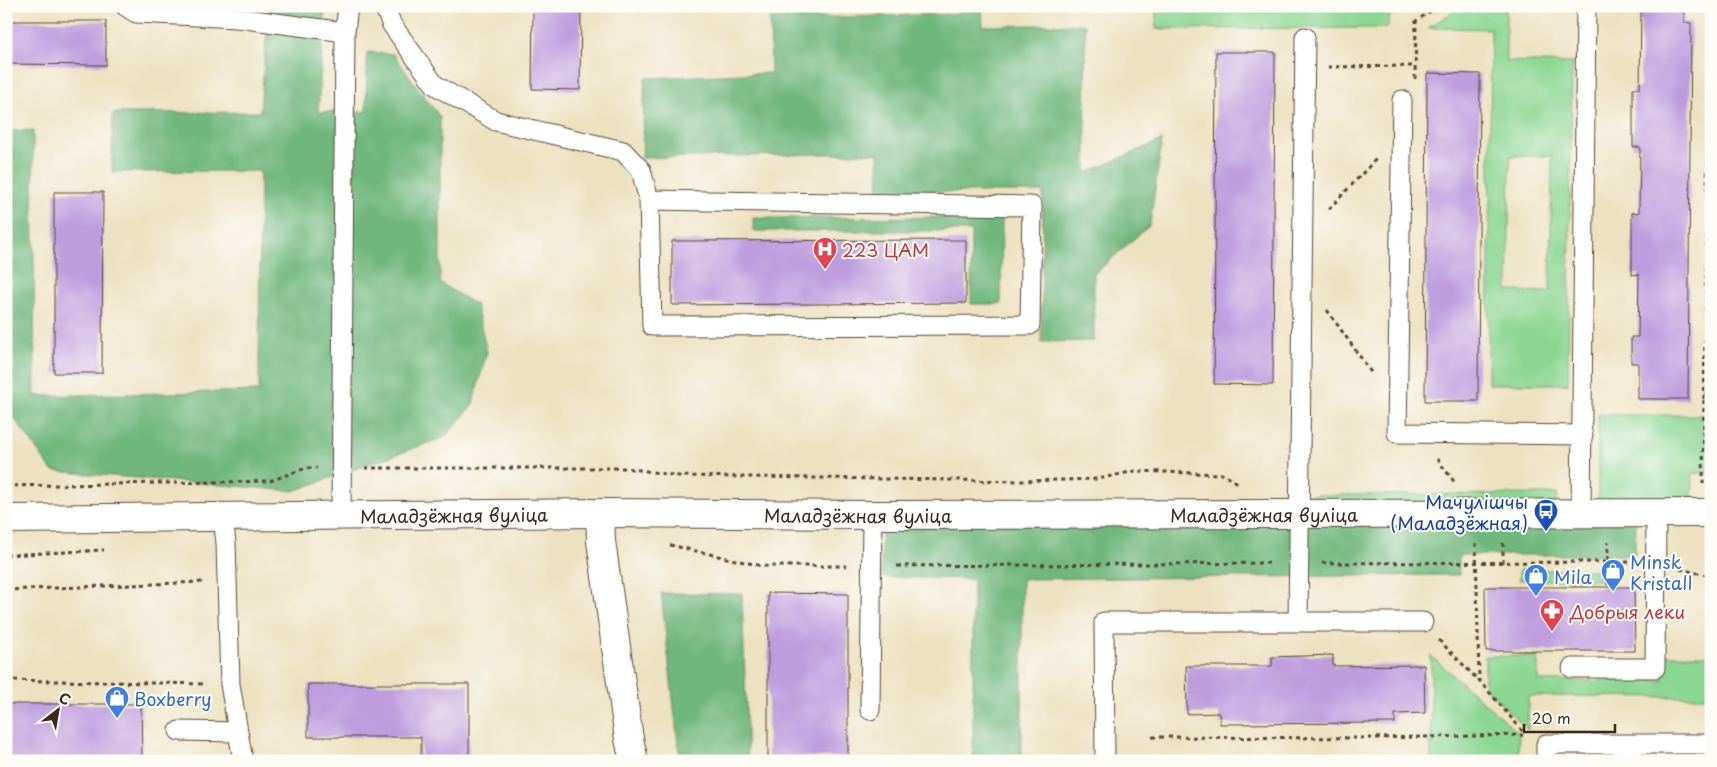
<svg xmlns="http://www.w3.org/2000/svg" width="1717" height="767" viewBox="0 0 1717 767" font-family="'Playpen Sans',sans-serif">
  <rect width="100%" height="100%" fill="#fdfcf7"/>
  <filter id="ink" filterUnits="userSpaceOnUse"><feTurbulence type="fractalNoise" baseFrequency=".02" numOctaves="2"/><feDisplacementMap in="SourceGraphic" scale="10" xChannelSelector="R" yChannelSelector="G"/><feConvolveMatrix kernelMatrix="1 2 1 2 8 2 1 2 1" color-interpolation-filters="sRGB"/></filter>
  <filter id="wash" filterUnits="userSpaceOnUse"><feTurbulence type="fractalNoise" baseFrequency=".0096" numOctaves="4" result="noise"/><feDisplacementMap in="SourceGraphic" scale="20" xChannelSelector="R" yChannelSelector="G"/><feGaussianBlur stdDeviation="1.12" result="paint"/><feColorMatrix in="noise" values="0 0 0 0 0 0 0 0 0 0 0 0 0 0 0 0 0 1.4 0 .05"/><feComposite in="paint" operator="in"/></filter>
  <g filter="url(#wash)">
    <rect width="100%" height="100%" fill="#ece2c1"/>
    <path fill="#8bd693" stroke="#638058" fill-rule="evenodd" d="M1156,6h237l-6,22 -231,1z
      M1462,6h44v55l66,2 -4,321h-80l3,-355 -63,-1zM1510,156h42l-2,136 -42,-1z
      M1598,415h113v58h-18l-1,30h-94z
      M1557,494v9l-250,1v-9z
      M1519,570h80v10h-80z
      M1663,655h48v73h-3l-1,-31 -179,-1v34l-43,-42v-32h53v25l125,-1z
      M1431,656l88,77 -1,28h-87z"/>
    <path fill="#70b77d" stroke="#56704e" d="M269,6h56l-7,106h48l1,-60 26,2 47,63v166l36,22 11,47 -15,54 -27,31 -151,54 -242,-20 -37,-52h-9v-288l27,-1 2,266 224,-5 1,-220 -148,1 1,-59 147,-1z
      M960,6h22l1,20 102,-2 1,149 76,-33 -12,85 -56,49v67l-53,1 2,-150h-164l-1,-39 -236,5 3,-80 126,-5 -1,-54 189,-5z
      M1002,217l-1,87h-30v-73h-218v-13z
      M1636,522l-1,33h-176v20l-437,4v182h-49v-182l-92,-2 1,-53z
      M661,593l81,1 6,167h-68z"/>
    <g id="blocks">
      <path fill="#be9dde" d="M533,6h48l-1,84 -48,-1z
        M1641,6h43v16l7,1 -3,376h-50v-36h-7v-26h7l1,-63 -7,1v-63l7,1 1,-66h-7v-59h7z
        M6,21h100v44l-100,-1z
        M1216,52h59l-2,333 -59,-1z
        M1427,73l53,1 -2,327h-53z
        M54,192h49l-1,181h-48z
        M966,240v63l-294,2v-64z
        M1485,587h149l1,64h-149z
        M768,593l80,1v163h-80z
        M1333,655v11l91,-1 1,48 -30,1v9l-175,1 -1,-11 -32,1 -1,-48h86v-9z
        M308,684h161v77h-48v-24h-113z
        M6,704h135l1,57h-136z"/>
    </g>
  </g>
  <g filter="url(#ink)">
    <use href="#blocks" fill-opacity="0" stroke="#564636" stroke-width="1"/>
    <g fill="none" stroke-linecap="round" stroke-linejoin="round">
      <defs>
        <path id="lane" d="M125,6l11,7 101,5 108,14
          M384,6l8,19 43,60 61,36 127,30 18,19 8,30 3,126 378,-1 2,-119 -383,-6
          M1402,100l-5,333 186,2
          M1581,513l5,-507
          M341,516l4,-484 3,-26
          M223,518l3,25 4,141 13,77
          M1298,622l7,-585
          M1572,668h83l1,-155
          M870,710l2,-195
          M179,731l58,1
          M1105,761l-1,-139h319
          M1546,761v-17h165"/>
        <g id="street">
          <path d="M600,513l1,28 28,198 5,22"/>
          <path id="s1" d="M6,519l594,-6 272,2 839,-2"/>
        </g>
      </defs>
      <use href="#lane" stroke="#564636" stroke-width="21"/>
      <use href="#street" stroke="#564636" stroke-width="30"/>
      <path stroke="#564636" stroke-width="3" stroke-dasharray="4 4" stroke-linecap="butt" d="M1328,67l87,-1
        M1415,79l1,-58 22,-15
        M1329,209l47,-50
        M1327,310l46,65
        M1704,399l6,-393
        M1437,459l19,25
        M365,468h261l53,8 344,5 75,-2 37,-8 87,3 18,10
        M1703,484l1,-85 7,-21
        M6,486l264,-5 36,-13h11
        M1476,543l3,137 46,54
        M1503,543v20
        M670,545l92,21h84
        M6,555l98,-5
        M1322,563l286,-1v-20
        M897,566l376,-3
        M1680,569l31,7
        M1608,585v-23h24
        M6,590l197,-8
        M1439,640l39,40
        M6,680l200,4
        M1152,737l221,1 150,-3"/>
      <use href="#lane" stroke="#fff" stroke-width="19"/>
      <use href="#street" stroke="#fff" stroke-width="28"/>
    </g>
  </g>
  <defs>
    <symbol id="hospital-pin" viewBox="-11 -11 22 30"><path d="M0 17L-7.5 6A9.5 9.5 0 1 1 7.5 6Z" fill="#e0444e" stroke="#fdfcf7"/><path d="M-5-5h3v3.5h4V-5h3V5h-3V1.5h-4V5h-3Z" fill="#fff"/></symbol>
    <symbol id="bus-pin" viewBox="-11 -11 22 30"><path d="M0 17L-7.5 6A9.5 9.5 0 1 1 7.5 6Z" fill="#1a4fb4" stroke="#fdfcf7"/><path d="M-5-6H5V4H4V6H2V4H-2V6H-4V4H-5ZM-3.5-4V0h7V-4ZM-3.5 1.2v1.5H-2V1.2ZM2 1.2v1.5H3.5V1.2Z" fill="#fff"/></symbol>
    <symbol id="shop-pin" viewBox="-11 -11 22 30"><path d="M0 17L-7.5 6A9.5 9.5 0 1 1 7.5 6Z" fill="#3f7fe0" stroke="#fdfcf7"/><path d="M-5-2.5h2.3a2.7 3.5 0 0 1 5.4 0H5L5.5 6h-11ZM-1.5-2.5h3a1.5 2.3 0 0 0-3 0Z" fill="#fff"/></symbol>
    <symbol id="pharmacy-pin" viewBox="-11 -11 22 30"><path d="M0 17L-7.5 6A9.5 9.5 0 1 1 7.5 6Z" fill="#e0444e" stroke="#fdfcf7"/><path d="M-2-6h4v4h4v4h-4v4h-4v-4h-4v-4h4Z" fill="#fff"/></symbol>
  </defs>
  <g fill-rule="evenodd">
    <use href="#hospital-pin" x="811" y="235" width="28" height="38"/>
    <use href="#bus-pin" x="1532" y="497" width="28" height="38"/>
    <use href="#shop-pin" x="1599" y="557" width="28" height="38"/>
    <use href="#shop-pin" x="1522" y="562" width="28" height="38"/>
    <use href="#pharmacy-pin" x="1538" y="597" width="28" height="38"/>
    <use href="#shop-pin" x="103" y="684" width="28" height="38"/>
  </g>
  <g text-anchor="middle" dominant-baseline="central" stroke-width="4" stroke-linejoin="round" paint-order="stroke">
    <g font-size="18" fill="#be3a42" stroke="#fdfcf7" text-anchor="start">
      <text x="842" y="249">223 ЦAM</text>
      <text x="1570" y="611">Добрыя леки</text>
    </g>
    <g font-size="18" fill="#164399" stroke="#fdfcf7" text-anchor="end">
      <text x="1528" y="501">Мачулішчы<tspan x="1528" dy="21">(Маладзёжная)</tspan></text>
    </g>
    <g font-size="18" fill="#3b2a1e" stroke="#fdfcf7">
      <text stroke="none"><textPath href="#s1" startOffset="852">Маладзёжная вуліца</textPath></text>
      <text stroke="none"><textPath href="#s1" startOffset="1258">Маладзёжная вуліца</textPath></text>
      <text stroke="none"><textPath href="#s1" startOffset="448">Маладзёжная вуліца</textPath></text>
    </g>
    <g font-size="18" fill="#366cbe" stroke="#fdfcf7" text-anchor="start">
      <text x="1630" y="561">Minsk<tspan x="1630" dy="21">Kristall</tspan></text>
      <text x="1554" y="576">Mila</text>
      <text x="134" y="698">Boxberry</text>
    </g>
  </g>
  <rect width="1717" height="767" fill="none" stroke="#fdfcf7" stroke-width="25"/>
  <g transform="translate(58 710) rotate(31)" stroke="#fdfcf7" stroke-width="4" paint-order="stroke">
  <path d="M0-4L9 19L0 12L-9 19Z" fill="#3b2a1e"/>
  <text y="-8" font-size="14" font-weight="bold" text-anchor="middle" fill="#3b2a1e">С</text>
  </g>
  <path d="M1524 724v8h91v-8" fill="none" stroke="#3b2a1e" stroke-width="2.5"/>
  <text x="1532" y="724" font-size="15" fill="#3b2a1e" stroke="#fdfcf7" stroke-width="4" paint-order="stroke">20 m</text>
</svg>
